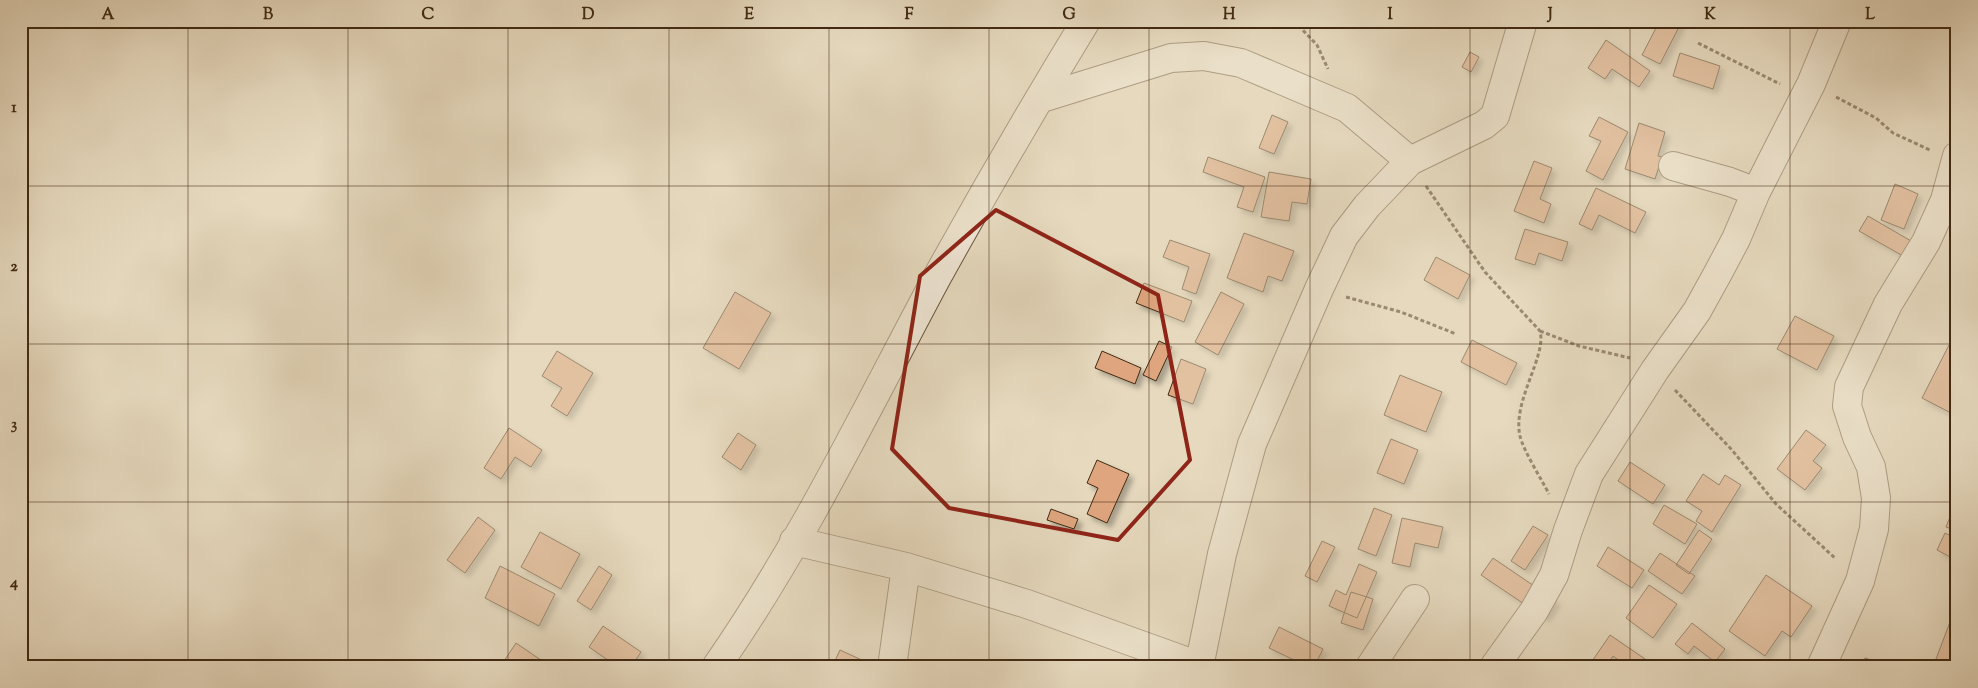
<svg xmlns="http://www.w3.org/2000/svg" width="1978" height="688" viewBox="0 0 1978 688" font-family="'Sorts Mill Goudy',serif">
  <defs>
    <filter id="shadow"><feDropShadow dx="4.5" dy="4.5" stdDeviation="2.5" flood-color="#0004"/></filter>
  </defs>
  <rect width="100%" height="100%" fill="#e6d9be"/>
  <filter id="stains"><feTurbulence type="fractalNoise" baseFrequency=".004" numOctaves="4"/><feColorMatrix values="0 0 0 0 .2 0 0 0 0 .09 0 0 0 0 .02 0 0 0 .5 -.17"/></filter>
  <radialGradient id="worn" r=".72"><stop offset=".6" stop-color="#630" stop-opacity="0"/><stop offset="1" stop-color="#630" stop-opacity=".3"/></radialGradient>
  <path fill="#dea57e" stroke="#412a13" filter="url(#shadow)" d="M1648,21h34l-22,43 -18,-9 15,-29z
    M1606,40l44,31 -11,16 -27,-18 -7,10 -17,-11z
    M1470,52l9,5 -8,15 -9,-5z
    M1680,53l40,13 -7,23 -40,-13z
    M1272,115l16,7 -14,32 -15,-6z
    M1599,117l29,15 -25,48 -17,-9 15,-30 -12,-5z
    M1639,123l26,9 -7,24 4,1 -7,22 -30,-10z
    M1208,157l57,20 -12,35 -16,-5 7,-20 -41,-15z
    M1534,161l18,7 -12,31 11,5 -7,19 -30,-12z
    M1269,172l42,7 -4,25 -15,-2 -3,19 -28,-4z
    M1895,184l23,10 -14,35 -23,-9z
    M1596,188l50,24 -11,21 -36,-18 -7,15 -13,-6z
    M1868,216l43,25 -8,15 -44,-25z
    M1525,229l43,13 -6,19 -23,-8 -4,12 -20,-6z
    M1244,233l50,18 -12,30 -14,-5 -5,16 -36,-14z
    M1170,240l40,14 -14,40 -14,-5 7,-22 -26,-10z
    M1436,257l34,18 -12,24 -34,-19z
    M1144,283l48,18 -8,21 -48,-19z
    M735,292l36,21 -32,56 -36,-21z
    M1221,292l23,12 -26,51 -23,-13z
    M1795,316l39,20 -17,34 -40,-21z
    M1472,340l45,23 -11,22 -45,-23z
    M1159,341l13,6 -16,34 -13,-6z
    M1949,345l8,4v67l-35,-18z
    M557,351l36,22 -26,43 -16,-10 11,-18 -20,-12z
    M1102,351l39,17 -6,16 -40,-16z
    M1181,359l25,10 -13,35 -25,-9z
    M1400,375l42,17 -16,40 -42,-17z
    M509,428l33,22 -11,17 -16,-10 -14,22 -17,-11z
    M1806,430l20,15 -13,16 9,7 -17,22 -28,-21z
    M738,433l18,12 -15,25 -19,-13z
    M1391,439l27,11 -14,34 -27,-11z
    M1097,460l32,14 -22,49 -20,-9 11,-26 -11,-5z
    M1630,462l35,23 -12,19 -35,-23z
    M1703,474l16,11 6,-10 16,10 -29,47 -16,-11 6,-10 -16,-10z
    M1664,505l33,19 -12,20 -32,-20z
    M1954,507l3,1v23l-11,-4z
    M1374,508l18,7 -16,41 -18,-7z
    M1051,509l27,10 -4,10 -27,-9z
    M478,517l17,13 -30,43 -18,-13z
    M1402,518l41,9 -5,21 -23,-5 -5,24 -18,-4z
    M1533,526l15,9 -23,35 -14,-9z
    M1699,530l13,9 -23,35 -13,-9z
    M540,532l40,22 -19,35 -40,-22z
    M1945,533l12,6v13l-3,7 -17,-9z
    M1322,541l13,6 -18,35 -12,-6z
    M1608,547l36,23 -12,18 -35,-22z
    M1660,553l35,23 -13,18 -34,-23z
    M1493,558l63,43 -11,17 -64,-43z
    M1359,564l18,8 -20,46 -28,-12 7,-16 10,5z
    M500,566l55,28 -16,32 -54,-28z
    M599,566l13,9 -21,35 -14,-9z
    M1766,575l46,31 -21,31 -9,-6 -17,25 -36,-25z
    M1649,585l28,19 -24,34 -27,-20z
    M1351,592l22,7 -10,31 -22,-7z
    M1950,622l7,3v42h-24z
    M1692,623l33,26 -10,13 -21,-16 -6,8 -13,-10z
    M603,626l38,26 -10,15h-13l-29,-20z
    M1279,627l44,22 -9,18h-5l-40,-19z
    M1610,635l35,24 -6,8h-11l-15,-11 -7,11h-18z
    M516,643l35,24h-51z
    M840,650l26,12 -2,5h-32z
    M1865,658l28,9h-31z"/>
  <g fill="none" stroke-linecap="round" stroke-linejoin="round">
    <defs>
      <path id="minor" d="M1039,99l132,-41 33,-2 37,7 106,45 63,53
        M1673,166l57,16 26,10
        M794,541l112,26 121,37 175,63
        M716,667c85,-122 150,-257 220,-388 48,-87 98,-173 150,-258
        M892,667l14,-100
        M1199,667l23,-113 30,-110 67,-155 25,-53 23,-30 43,-45 74,-36 11,-9 28,-95
        M1370,667l45,-68
        M1494,667l40,-56 20,-36 14,-45 21,-56 66,-104 42,-59 21,-38 18,-34 20,-47 55,-108 26,-63
        M1821,667l39,-86 14,-52 2,-31 -5,-31 -14,-30 -10,-31 2,-19 39,-83 38,-62 19,-42 12,-44"/>
    </defs>
    <use href="#minor" stroke="#6a563e" stroke-width="30"/>
    <path stroke="#412a13" stroke-width="3" stroke-dasharray="4 2.5" stroke-linecap="butt" d="M1294,21l23,24 11,24
      M1698,43l82,41
      M1836,97l40,21 17,15 37,17
      M1426,186l59,86 55,59c7,25 -28,70 -20,105 3,14 22,44 29,58
      M1346,297l55,15 55,22
      M1540,331l39,15 51,12
      M1675,390l57,60 44,54 60,55"/>
    <use href="#minor" stroke="#efe6d5" stroke-width="28"/>
  </g>
  <path d="M0 0H1978V688H0ZM996,210l162,85 32,165 -72,80 -169,-32 -57,-59 28,-173z" fill="#e6d9be" fill-opacity=".55" fill-rule="evenodd"/>
  <path fill="none" stroke="#8f2418" stroke-width="4" stroke-linejoin="round" d="M996,210l162,85 32,165 -72,80 -169,-32 -57,-59 28,-173z"/>
  <path fill="none" stroke="#412a13" stroke-width="1" stroke-opacity="0.55" d="M188,21v646M348,21v646M508,21v646M669,21v646M829,21v646M989,21v646M1149,21v646M1310,21v646M1470,21v646M1630,21v646M1790,21v646M21,186h1936M21,344h1936M21,502h1936"/>
  <rect width="1978" height="688" fill="none" stroke="#e6d9be" stroke-width="55"/>
  <rect x="28" y="28" width="1922" height="632" fill="none" stroke="#412a13" stroke-width="2"/>
  <g font-size="16" text-anchor="middle" font-weight="bold" fill="#412a13">
    <text x="108" y="19">A</text>
    <text x="268" y="19">B</text>
    <text x="428" y="19">C</text>
    <text x="588" y="19">D</text>
    <text x="749" y="19">E</text>
    <text x="909" y="19">F</text>
    <text x="1069" y="19">G</text>
    <text x="1229" y="19">H</text>
    <text x="1390" y="19">I</text>
    <text x="1550" y="19">J</text>
    <text x="1710" y="19">K</text>
    <text x="1870" y="19">L</text>
    <text x="14" y="112">1</text>
    <text x="14" y="271">2</text>
    <text x="14" y="429">3</text>
    <text x="14" y="587">4</text>
  </g>
  <rect width="100%" height="100%" filter="url(#stains)"/>
  <rect width="100%" height="100%" fill="url(#worn)"/>
</svg>
